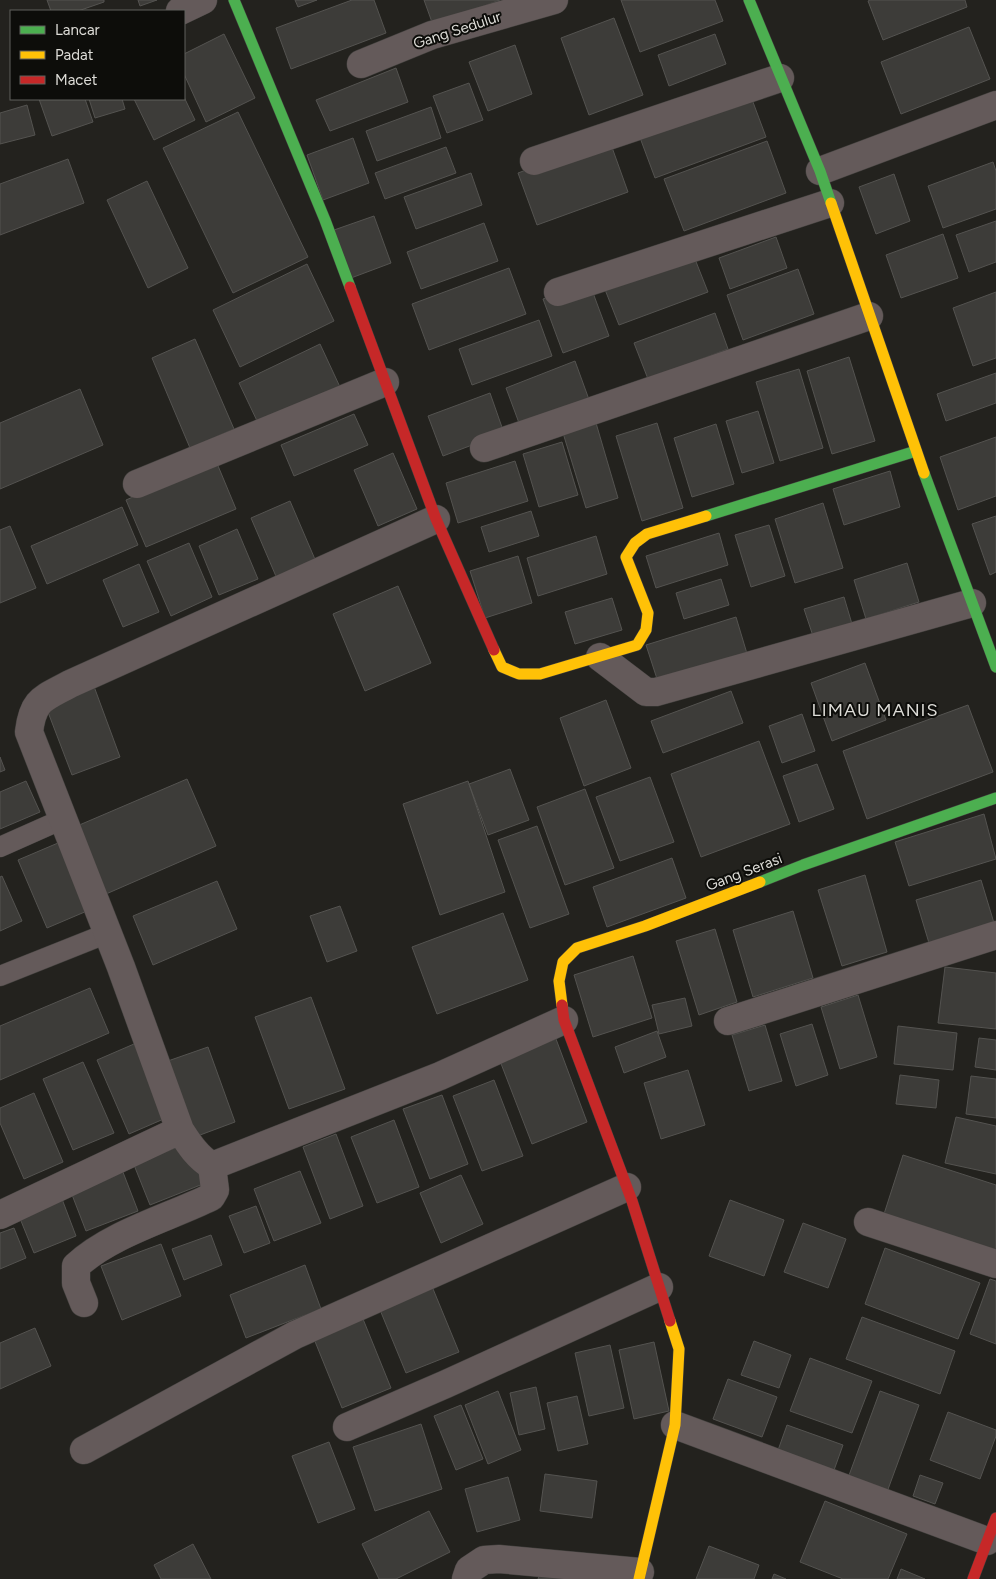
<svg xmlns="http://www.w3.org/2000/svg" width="996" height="1579" viewBox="0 0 996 1579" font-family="Figtree,sans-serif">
  <rect width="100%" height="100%" fill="#23221e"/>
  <path fill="#3d3c39" stroke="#545350" d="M47,0h57v2l-26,9h-27z
    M138,0h19l-17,6z
    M295,0h22l-19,7z
    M352,0h22l12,33 -95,36 -15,-41z
    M424,0h76l-67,25z
    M621,0h94l8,21 -83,31z
    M870,0h95l2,7 -84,33 -15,-39z
    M614,18l29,77 -54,20 -28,-77z
    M969,27l21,52 -89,35 -20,-52z
    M224,34l31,64 -49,24 -22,-48v-20z
    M715,34l11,30 -57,22 -11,-31z
    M515,45l17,49 -44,17 -19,-49z
    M396,68l12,34 -78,29 -14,-31z
    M469,83l14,37 -36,13 -14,-37z
    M750,94l16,43 -111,41 -16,-43z
    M184,97l11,23 -41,20 -20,-41h50z
    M39,99h46l8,23 -41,14z
    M89,99h33l3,10 -30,9z
    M27,105l8,30 -35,9v-31z
    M431,107l10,31 -64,23 -11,-30z
    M238,112l70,145 -75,36 -70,-145z
    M353,138l16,45 -46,17 -16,-45z
    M609,139l19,53 -91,33 -19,-52z
    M767,141l19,52 -102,38 -20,-52z
    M446,147l10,26 -71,26 -10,-26z
    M68,159l16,44 -84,32v-51z
    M993,162l3,9v38l-53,19 -15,-42z
    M471,173l11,32 -66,24 -12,-32z
    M894,174l16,47 -34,13 -17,-47z
    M147,181l41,87 -40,20 -41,-88z
    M374,216l17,47 -40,15 -17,-48z
    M996,221v41l-27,10 -13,-37z
    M484,223l14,38 -77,28 -14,-37z
    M943,234l15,44 -57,20 -15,-43z
    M776,237l11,31 -57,21 -11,-31z
    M691,249l17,43 -89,33 -17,-43z
    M307,264l27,57 -94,46 -27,-57z
    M509,268l17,46 -97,36 -17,-46z
    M798,269l16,45 -71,26 -16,-45z
    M589,282l20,54 -46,17 -20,-54z
    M996,292v66l-23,8 -20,-58z
    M715,313l13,36 -80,30 -14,-36z
    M539,320l13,36 -80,29 -13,-36z
    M195,339l39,90 -44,19 -38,-90z
    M320,344l20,43 -81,38 -20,-42z
    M849,357l26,84 -43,13 -25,-83z
    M575,361l16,44 -69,26 -16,-43z
    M799,369l24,79 -43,13 -24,-79z
    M996,373v30l-50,18 -9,-27z
    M80,389l23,56 -103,44v-66z
    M490,393l14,40 -61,23 -15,-40z
    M758,411l16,52 -32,10 -16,-52z
    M354,414l14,31 -74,31 -13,-31z
    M596,423l22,75 -32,10 -23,-75z
    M657,423l26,85 -41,13 -26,-85z
    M716,424l18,60 -42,13 -18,-59z
    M996,437v59l-38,14 -18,-53z
    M562,442l16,53 -39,12 -16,-53z
    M393,453l24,56 -39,17 -24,-56z
    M216,461l20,48 -90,38 -20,-47z
    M515,461l13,40 -70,22 -12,-40z
    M890,471l10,36 -56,18 -11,-36z
    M290,501l27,63 -39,17 -27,-63z
    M823,503l20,65 -48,15 -20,-64z
    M122,507l16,38 -91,39 -16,-38z
    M531,511l8,25 -50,16 -8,-25z
    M996,516v56l-6,3 -18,-51z
    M769,525l16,51 -34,11 -16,-52z
    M10,526l26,62 -36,15v-73z
    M237,529l21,50 -39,16 -20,-49z
    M719,533l9,32 -72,23 -10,-32z
    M596,536l11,38 -69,22 -11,-38z
    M189,543l23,54 -41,19 -24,-55z
    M518,556l14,47 -47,15 -15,-47z
    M907,563l12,39 -53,17 -12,-39z
    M139,564l20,48 -36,15 -20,-47z
    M721,579l8,26 -45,14 -8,-26z
    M398,586l33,77 -66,28 -32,-77z
    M844,597l8,27 -39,12 -9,-27z
    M612,598l10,32 -47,14 -10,-32z
    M736,617l12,40 -89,28 -13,-40z
    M865,663l21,57 -54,21 -21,-58z
    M92,681l28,76 -48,18 -29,-76z
    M731,691l12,32 -80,30 -12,-32z
    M606,700l25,68 -47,18 -24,-68z
    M968,705l25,67 -126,47 -24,-68z
    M802,714l13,37 -33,12 -13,-37z
    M759,741l31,83 -89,33 -30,-83z
    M0,757l5,13 -5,2z
    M817,764l17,45 -35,13 -16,-46z
    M510,769l19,51 -41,15 -19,-51z
    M650,777l24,65 -54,19 -24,-64z
    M187,779l29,67 -110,48 -29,-68z
    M26,781l14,31 -40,17v-37z
    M468,781l37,111 -65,23 -37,-111z
    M585,789l29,79 -49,17 -28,-78z
    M984,814l12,45 -87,27 -14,-44z
    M537,826l32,88 -39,14 -32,-88z
    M58,843l29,68 -40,17 -29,-68z
    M672,858l14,40 -79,29 -14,-40z
    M865,875l22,77 -45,14 -24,-76z
    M2,876l20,45 -22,10v-54z
    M981,880l13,43 -65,20 -13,-43z
    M217,881l20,48 -84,36 -20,-49z
    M340,906l17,45 -30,11 -17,-46z
    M793,911l20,67 -60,19 -20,-67z
    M503,913l25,67 -91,34 -25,-67z
    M715,929l22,73 -38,13 -23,-74z
    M633,956l19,62 -59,19 -19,-62z
    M945,967l51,6v56l-58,-6z
    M90,988l19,45 -109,47v-54z
    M858,995l19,62 -37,12 -19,-62z
    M311,997l34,92 -56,20 -34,-92z
    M685,998l7,28 -33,8 -7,-29z
    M812,1024l16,51 -32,11 -16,-52z
    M765,1025l17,56 -33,10 -17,-56z
    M898,1026l59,7 -4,37 -59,-6z
    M657,1031l9,26 -42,16 -9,-26z
    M979,1038l17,2v30l-21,-3z
    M556,1039l31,83 -55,22 -32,-83z
    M134,1044l32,74 -37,16 -32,-74z
    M208,1047l27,75 -43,16 -27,-76z
    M83,1062l31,71 -41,17 -30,-71z
    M688,1070l17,55 -44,14 -17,-56z
    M900,1075l39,5 -3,28 -40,-4z
    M971,1076l25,3v39l-30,-4z
    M494,1080l29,76 -41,15 -29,-75z
    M34,1093l29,69 -39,17 -24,-56v-15z
    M442,1095l26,69 -38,15 -27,-70z
    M956,1117l40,9v48l-51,-11z
    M394,1120l25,67 -42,16 -26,-66z
    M336,1134l27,72 -33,13 -27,-72z
    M187,1143l16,41 -53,21 -16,-40z
    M903,1155l93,30v65l-112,-36z
    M121,1167l17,44 -52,20 -17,-44z
    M300,1171l21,52 -47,18 -20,-52z
    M461,1175l22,49 -42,19 -21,-50z
    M62,1199l14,37 -42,17 -15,-37z
    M730,1200l54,20 -20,56 -55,-20z
    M256,1206l14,37 -26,10 -15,-37z
    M803,1223l43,16 -18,49 -44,-16z
    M14,1228l12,30 -26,11v-36z
    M211,1235l11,30 -38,15 -12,-31z
    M161,1244l20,52 -59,24 -21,-54z
    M885,1248l95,35 -22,56 -93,-35z
    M305,1265l16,44 -75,29 -16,-43z
    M990,1279l6,2v63l-26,-10z
    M431,1284l28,68 -53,21 -28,-68z
    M862,1317l93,34 -15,43 -94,-35z
    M363,1319l28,69 -49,20 -28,-69z
    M35,1328l16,38 -51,23v-46z
    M754,1341l37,14 -12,33 -38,-13z
    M654,1342l15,69 -35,8 -15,-69z
    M610,1345l14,63 -35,8 -14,-63z
    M810,1358l62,23 -20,52 -62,-22z
    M728,1379l49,18 -15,40 -49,-18z
    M536,1387l9,42 -26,6 -9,-42z
    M498,1391l23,59 -33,14 -23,-59z
    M880,1391l39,14 -32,87 -39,-14z
    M577,1396l11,48 -30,7 -11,-48z
    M461,1405l22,54 -27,11 -22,-54z
    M948,1412l48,18v6l-16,43 -50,-19z
    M421,1424l21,65 -67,22 -22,-64z
    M787,1425l56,20 -10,28 -56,-20z
    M329,1442l26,67 -37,14 -26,-67z
    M545,1474l52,7 -5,37 -52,-7z
    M920,1475l23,8 -8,21 -22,-8z
    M508,1477l12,43 -43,12 -12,-43z
    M825,1501l82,33 -19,45h-45l-43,-17z
    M429,1511l21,41 -54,27h-17l-17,-35z
    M193,1544l18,35h-50l-7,-14z
    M709,1546l50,19 -5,14h-58z
    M542,1568l30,11h-34z
    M901,1569l24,10h-28z
    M774,1574l12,5h-14z"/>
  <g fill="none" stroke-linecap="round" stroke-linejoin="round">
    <defs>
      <path id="lane" d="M0,847l63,-28
        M0,976l108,-43"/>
      <path id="street" d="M180,11l23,-11
        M361,64l71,-29 122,-35
        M534,161l246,-83
        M820,171l176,-66
        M558,292l272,-89
        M484,448l385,-132
        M137,484l248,-102
        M600,657l46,35h10l316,-89
        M728,1021l268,-86
        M212,1166c-15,-9 -23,-22 -32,-36l-59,-163 -92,-235c4,-33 14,-33 41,-48l366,-165
        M212,1166l228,-90 124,-56
        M0,1215l180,-85
        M868,1222l128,42
        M84,1303l-8,-20v-17c34,-32 92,-48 135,-69l4,-7 -3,-24
        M675,1425l312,116
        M347,1427l99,-43 213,-97
        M84,1450l211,-115 332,-148
        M466,1579l3,-9 15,-10 15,-1 141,13"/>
      <path id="fast" d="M234,0l91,220 25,67
        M749,0l71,171 11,32
        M924,473l72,194
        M706,516l210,-65
        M760,882l43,-17 193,-67"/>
      <path id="slow" d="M831,203l93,270
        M494,650l8,17 17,7h21l97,-29 9,-15 2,-17 -22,-56 9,-14 12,-9 59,-18
        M562,1005l-3,-24 4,-19 14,-14 68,-22 115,-44
        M639,1579l36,-154 4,-76 -9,-28"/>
      <path id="jam" d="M350,287l86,232 58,131
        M562,1005l2,15 68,181 38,120
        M973,1579l23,-61"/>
    </defs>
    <use href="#lane" stroke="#403f3c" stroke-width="21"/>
    <use href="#street" stroke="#403f3c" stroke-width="29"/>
    <use href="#fast" stroke="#403f3c" stroke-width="12"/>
    <use href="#slow" stroke="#403f3c" stroke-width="12"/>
    <use href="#jam" stroke="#403f3c" stroke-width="12"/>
    <use href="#lane" stroke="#645a5a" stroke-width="20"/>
    <use href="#street" stroke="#645a5a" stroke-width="28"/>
    <use href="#fast" stroke="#4caf50" stroke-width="11"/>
    <use href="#slow" stroke="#ffc107" stroke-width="11"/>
    <use href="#jam" stroke="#c62828" stroke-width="11"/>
  </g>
  <g text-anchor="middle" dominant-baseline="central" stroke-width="4" stroke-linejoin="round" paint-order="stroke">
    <g font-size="15" fill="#dddcd7" stroke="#0d0d0a">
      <text transform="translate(457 30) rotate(-18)">Gang Sedulur</text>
      <text transform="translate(744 872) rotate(-21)">Gang Serasi</text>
    </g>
    <g font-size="18" letter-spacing="1" fill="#dddcd7" stroke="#0d0d0a">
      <text x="875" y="710">LIMAU MANIS</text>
    </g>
  </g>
  <rect x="10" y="10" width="175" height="90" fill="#0d0d0a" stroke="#60605c"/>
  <rect x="20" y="26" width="25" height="8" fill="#4caf50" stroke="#60605c"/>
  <text x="55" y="35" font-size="15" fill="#dddcd7">Lancar</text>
  <rect x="20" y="51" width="25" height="8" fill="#ffc107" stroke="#60605c"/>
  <text x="55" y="60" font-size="15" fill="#dddcd7">Padat</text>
  <rect x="20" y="76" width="25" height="8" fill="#c62828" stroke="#60605c"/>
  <text x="55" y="85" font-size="15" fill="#dddcd7">Macet</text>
</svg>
